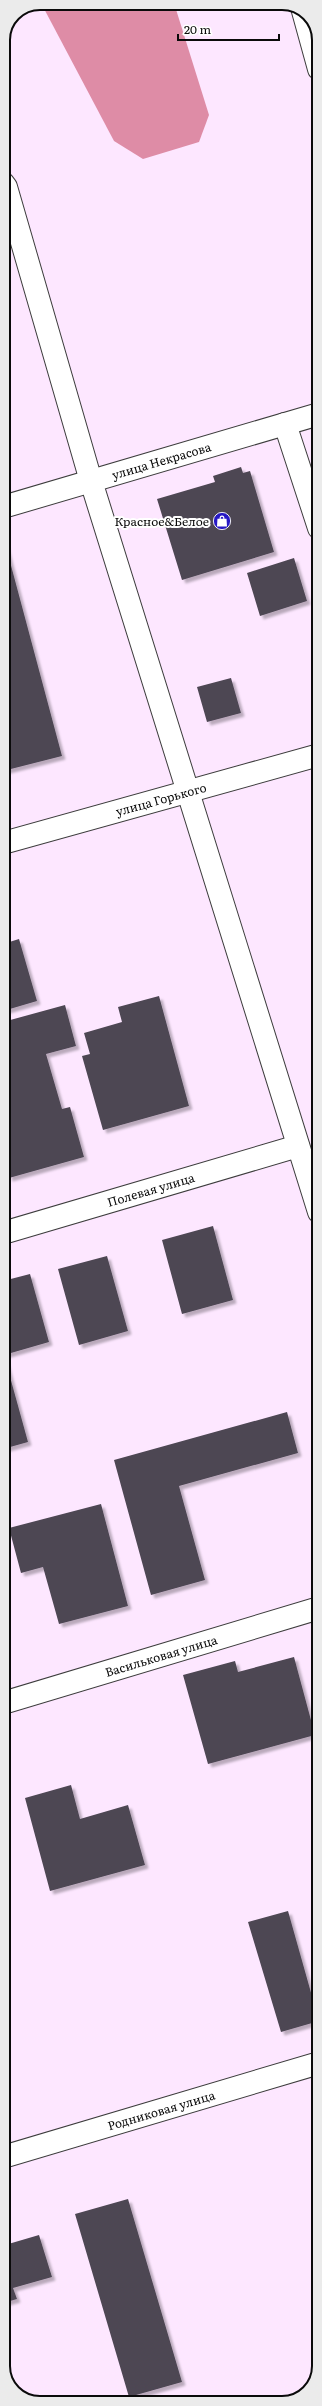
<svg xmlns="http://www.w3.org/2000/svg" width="322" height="2406" viewBox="0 0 322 2406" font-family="Literata,serif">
  <defs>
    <filter id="shadow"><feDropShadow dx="3.5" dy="3.5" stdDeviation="1" flood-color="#0004"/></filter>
  </defs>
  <rect width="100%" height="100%" fill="#fde7ff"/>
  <path fill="#de8ca6" d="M41,3h133l35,112 -10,27 -56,17 -29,-18z"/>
  <path fill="#4d4653" filter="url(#shadow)" d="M241,467l2,6 7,-2 24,81 -92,28 -25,-81 58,-17 -2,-6z
    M5,543l57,213 -59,15v-227z
    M294,558l13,43 -47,15 -13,-43z
    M231,678l10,35 -34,9 -10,-35z
    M19,939l18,62 -34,10v-67z
    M159,996l30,110 -86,24 -21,-74 8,-2 -6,-21 38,-11 -4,-15z
    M65,1005l11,41 -30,8 16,55 8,-2 14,50 -75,21 -6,-21v-53l6,-2 -6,-22v-58z
    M213,1226l20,74 -51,14 -20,-74z
    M107,1256l21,75 -49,14 -21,-76z
    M30,1274l19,68 -45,13 24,87 -25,7v-168z
    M287,1412l11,41 -119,33 26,94 -54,15 -37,-135z
    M101,1504l27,102 -69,18 -16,-57 -22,6 -12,-45z
    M319,1635v18h-1l-4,-17z
    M294,1657l21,78 -107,29 -25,-89 52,-14 3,11z
    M71,1785l9,34 48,-14 17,60 -95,26 -25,-93z
    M288,1911l31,110 -38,11 -33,-110z
    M128,2199l54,183 -53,15 -54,-183z
    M39,2235l13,42 -39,11 4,11 -14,4v-62l2,4z
    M302,2394l-16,9h-14v-1z"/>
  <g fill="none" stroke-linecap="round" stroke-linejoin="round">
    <defs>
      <g id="minor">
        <path d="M303,11l16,58"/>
        <path d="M3,183l3,4 85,294 228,731"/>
        <path d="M285,424l34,104"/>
        <path id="s1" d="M3,507l316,-93"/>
        <path id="s2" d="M3,843l316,-88"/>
        <path id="s3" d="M3,1233l295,-87"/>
        <path id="s4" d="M3,1703l316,-95"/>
        <path id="s5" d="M3,2157l316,-94"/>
      </g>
    </defs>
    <use href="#minor" stroke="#3d3d3d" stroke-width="24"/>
    <use href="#minor" stroke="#fff" stroke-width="22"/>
  </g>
  <defs>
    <symbol id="shop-disc" viewBox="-11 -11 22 22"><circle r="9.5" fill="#2618c4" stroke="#fff"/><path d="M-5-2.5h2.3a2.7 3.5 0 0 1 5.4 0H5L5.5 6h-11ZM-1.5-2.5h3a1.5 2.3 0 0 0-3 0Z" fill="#fff"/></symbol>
  </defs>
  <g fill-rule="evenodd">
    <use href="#shop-disc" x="212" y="511" width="20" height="20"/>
  </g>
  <g text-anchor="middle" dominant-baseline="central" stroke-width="4" stroke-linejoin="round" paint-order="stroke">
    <g font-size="12" fill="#0a0a0a" stroke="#fff">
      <text stroke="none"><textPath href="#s1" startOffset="165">улица Некрасова</textPath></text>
      <text stroke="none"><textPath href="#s2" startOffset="164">улица Горького</textPath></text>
      <text stroke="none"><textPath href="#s3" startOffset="154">Полевая улица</textPath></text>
      <text stroke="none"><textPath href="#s4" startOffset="165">Васильковая улица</textPath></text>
      <text stroke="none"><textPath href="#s5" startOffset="165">Родниковая улица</textPath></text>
    </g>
    <g font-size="12" fill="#0a0a0a" stroke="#fff" text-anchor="end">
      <text x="209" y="521">Красное&amp;Белое</text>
    </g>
  </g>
  <path d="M0 0H322V2406H0ZM40 10H282A30 30 0 0 1 312 40V2366A30 30 0 0 1 282 2396H40A30 30 0 0 1 10 2366V40A30 30 0 0 1 40 10Z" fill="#ebebeb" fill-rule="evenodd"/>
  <path fill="none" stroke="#0a0a0a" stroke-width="2" d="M40 10H282A30 30 0 0 1 312 40V2366A30 30 0 0 1 282 2396H40A30 30 0 0 1 10 2366V40A30 30 0 0 1 40 10Z"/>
  <path d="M178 34v6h101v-6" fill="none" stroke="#0a0a0a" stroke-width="2"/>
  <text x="184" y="34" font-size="12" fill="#0a0a0a" stroke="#ffffff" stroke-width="3" paint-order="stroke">20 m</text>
</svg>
